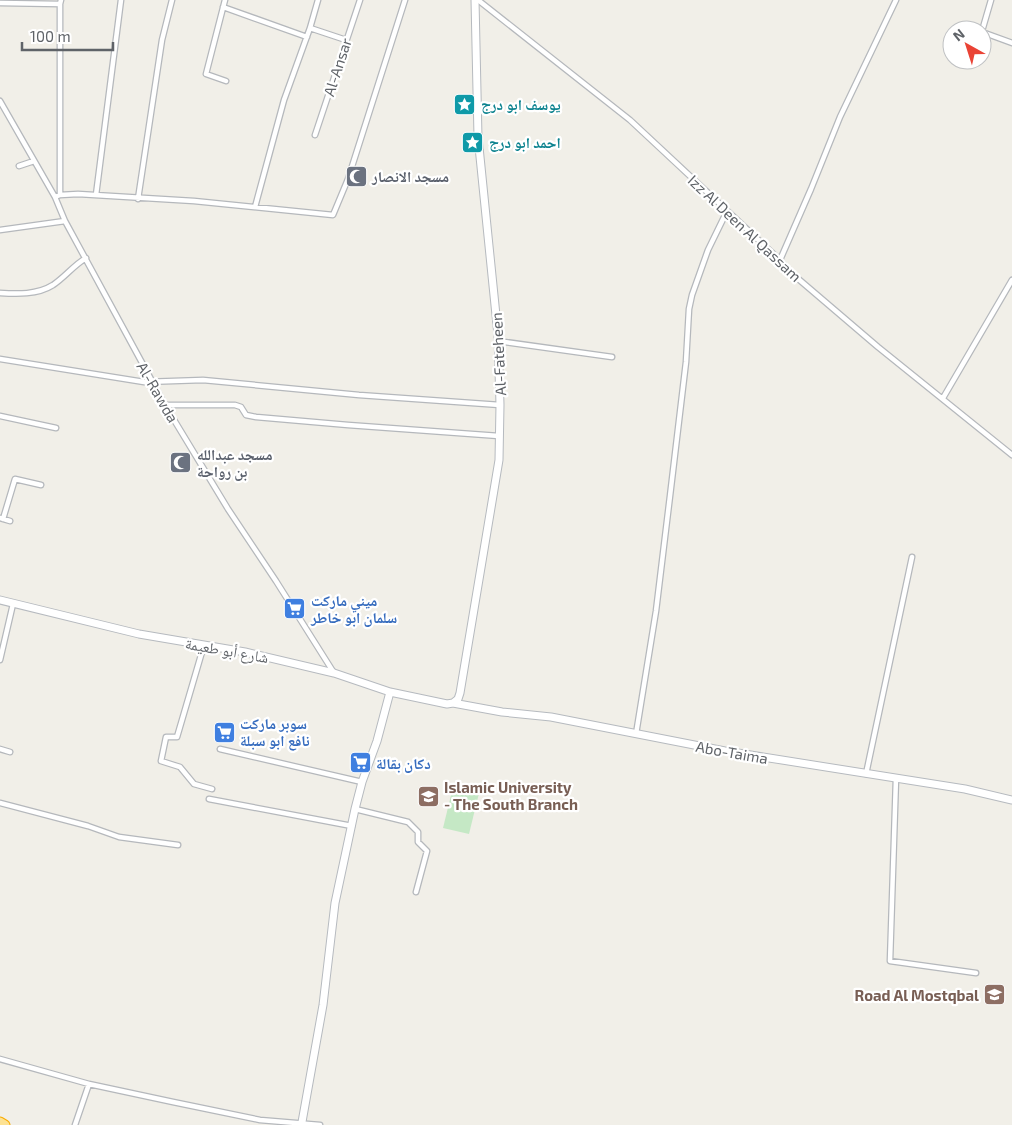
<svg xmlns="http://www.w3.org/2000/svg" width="1012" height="1125" viewBox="0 0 1012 1125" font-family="'Exo 2','Noto Naskh Arabic',sans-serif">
  <rect width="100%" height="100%" fill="#f1efe8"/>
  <path fill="#c5e8c5" d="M454,783l26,6 -11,45 -26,-6z"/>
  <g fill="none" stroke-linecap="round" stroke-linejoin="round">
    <defs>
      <path id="street" d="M225,0l-19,74 20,7
        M478,0l152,120 150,140 9,11 89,76 134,108
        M0,3l60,1 1,-4
        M223,7l84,30
        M310,28l36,12
        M982,31l9,-31
        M982,32l30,11
        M0,101l55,96 10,24 100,184 63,104 48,72 58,92
        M315,135l45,-135
        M19,166l15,-5
        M60,195v-191
        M96,195l25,-195
        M55,197l5,-2 18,-1 116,7 139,14 15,-36 57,-179
        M138,199l24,-159 10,-40
        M255,207l29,-107 26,-72 8,-28
        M0,230l65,-9
        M780,260l31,-71 29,-72 56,-117
        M0,293c17,1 37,2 53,-8 12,-8 21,-20 33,-27
        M498,341l114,16
        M0,359l144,23 59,-2 156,15 141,10
        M943,398l69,-118
        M165,405h70l6,2 5,8 10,2 92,8 151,11
        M0,416l56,12
        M0,518l10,3
        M3,519l12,-40 26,6
        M204,645l-27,92h-11l-5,24 19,6 14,17 18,5
        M0,660l13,-56
        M636,734l20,-123 14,-115 16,-134 3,-53 3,-14 16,-45 19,-39
        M0,749l10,3
        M220,749l142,33
        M866,774l46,-217
        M896,778l-6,183 86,12
        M209,799l143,27
        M0,803l88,23 31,11 59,8
        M355,809l53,13 10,10v10l9,9 -11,41
        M0,1059l89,25 84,18 87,18 60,5
        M75,1125l14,-41"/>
      <path id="secondary" d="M0,600l139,34 106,18 89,21 56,19 57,12 6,-1 49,9 49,5 174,34 240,38 47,11
        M453,703l5,-4 2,-6 39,-233 1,-55 -2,-70 -20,-198 -3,-137
        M302,1122l21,-117 12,-102 20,-94 7,-27 15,-41 13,-49"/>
      <path id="highway" d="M0,1122l5,3"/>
    </defs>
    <use href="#street" stroke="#b5b8bc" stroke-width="7"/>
    <use href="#secondary" stroke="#b6babf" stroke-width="9"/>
    <use href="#highway" stroke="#f9ab00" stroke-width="11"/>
    <use href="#street" stroke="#fff" stroke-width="4.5"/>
    <use href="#secondary" stroke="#fff" stroke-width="7"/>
    <use href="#highway" stroke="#fde293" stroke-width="9"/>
  </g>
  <defs>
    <symbol id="sight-square" viewBox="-11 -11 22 22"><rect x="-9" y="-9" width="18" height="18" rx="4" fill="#0f9aa8" stroke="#fff"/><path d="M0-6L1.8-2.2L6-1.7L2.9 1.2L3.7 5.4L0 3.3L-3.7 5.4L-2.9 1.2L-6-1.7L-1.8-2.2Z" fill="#fff"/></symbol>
    <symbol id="mosque-square" viewBox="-11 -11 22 22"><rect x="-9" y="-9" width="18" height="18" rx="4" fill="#6b7280" stroke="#fff"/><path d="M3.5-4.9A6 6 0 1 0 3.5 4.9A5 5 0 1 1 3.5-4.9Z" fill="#fff"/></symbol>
    <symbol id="supermarket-square" viewBox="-11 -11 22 22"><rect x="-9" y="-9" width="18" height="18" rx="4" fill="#3f7fe0" stroke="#fff"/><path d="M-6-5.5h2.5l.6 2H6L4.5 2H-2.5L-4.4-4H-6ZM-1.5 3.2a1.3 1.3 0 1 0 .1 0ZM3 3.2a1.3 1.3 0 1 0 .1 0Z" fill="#fff"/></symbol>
    <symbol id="university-square" viewBox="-11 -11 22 22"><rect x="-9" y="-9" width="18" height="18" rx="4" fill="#8d6e63" stroke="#fff"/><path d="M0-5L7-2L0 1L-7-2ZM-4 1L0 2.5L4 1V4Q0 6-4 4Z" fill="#fff"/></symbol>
    <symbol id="school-square" viewBox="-11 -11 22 22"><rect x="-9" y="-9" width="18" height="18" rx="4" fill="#8d6e63" stroke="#fff"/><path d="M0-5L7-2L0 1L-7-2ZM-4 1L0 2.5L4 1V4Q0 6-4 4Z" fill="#fff"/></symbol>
  </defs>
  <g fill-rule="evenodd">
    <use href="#sight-square" x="452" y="92" width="25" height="25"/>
    <use href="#sight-square" x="460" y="130" width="25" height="25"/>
    <use href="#mosque-square" x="344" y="164" width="25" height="25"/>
    <use href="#mosque-square" x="168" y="450" width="25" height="25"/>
    <use href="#supermarket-square" x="282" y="596" width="25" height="25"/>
    <use href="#supermarket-square" x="212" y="720" width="25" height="25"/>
    <use href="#supermarket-square" x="348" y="750" width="25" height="25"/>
    <use href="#university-square" x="416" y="784" width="25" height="25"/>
    <use href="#school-square" x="982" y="982" width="25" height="25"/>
  </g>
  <g text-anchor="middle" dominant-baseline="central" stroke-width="4.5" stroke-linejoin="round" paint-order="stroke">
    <g font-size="15" fill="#5f6368" stroke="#fff">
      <text transform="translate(337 67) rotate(-72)">Al-Ansar</text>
      <text transform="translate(745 228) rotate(43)">Izz Al Deen Al Qassam</text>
      <text transform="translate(498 354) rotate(-93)">Al-Fateheen</text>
      <text transform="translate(158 392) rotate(60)">Al-Rawda</text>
      <text transform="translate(227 650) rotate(10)">شارع أبو طعيمة</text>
      <text transform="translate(732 752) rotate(10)">Abo-Taima</text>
    </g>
    <g font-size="15" font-weight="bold" fill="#0d838f" stroke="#fff" text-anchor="start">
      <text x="481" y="104">يوسف ابو درج</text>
      <text x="489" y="142">احمد ابو درج</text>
    </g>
    <g font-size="15" font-weight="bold" fill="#5b616d" stroke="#fff" text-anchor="start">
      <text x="372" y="176">مسجد الانصار</text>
      <text x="197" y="454">مسجد عبدالله<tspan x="197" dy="17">بن رواحة</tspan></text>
    </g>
    <g font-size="15" font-weight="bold" fill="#366cbe" stroke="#fff" text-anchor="start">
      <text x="311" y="600">ميني ماركت<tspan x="311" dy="17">سلمان ابو خاطر</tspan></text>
      <text x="240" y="723">سوبر ماركت<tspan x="240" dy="17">نافع ابو سبلة</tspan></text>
      <text x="376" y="763">دكان بقالة</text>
    </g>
    <g font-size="15" font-weight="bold" fill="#785e54" stroke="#fff" text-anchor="start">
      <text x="444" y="787">Islamic University<tspan x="444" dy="17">- The South Branch</tspan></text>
      <text x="979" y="995" text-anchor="end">Road Al Mostqbal</text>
    </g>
  </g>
  <g transform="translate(967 45) rotate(321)"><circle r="24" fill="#ffffff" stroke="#bfc1c3"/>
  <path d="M0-4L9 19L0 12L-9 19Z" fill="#ea4335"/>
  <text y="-8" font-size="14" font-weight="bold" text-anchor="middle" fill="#5f6368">N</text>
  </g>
  <path d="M22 42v8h91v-8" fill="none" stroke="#5f6368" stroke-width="2.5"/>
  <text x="30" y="42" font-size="15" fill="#5f6368" stroke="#ffffff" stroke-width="4" paint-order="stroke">100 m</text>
</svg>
